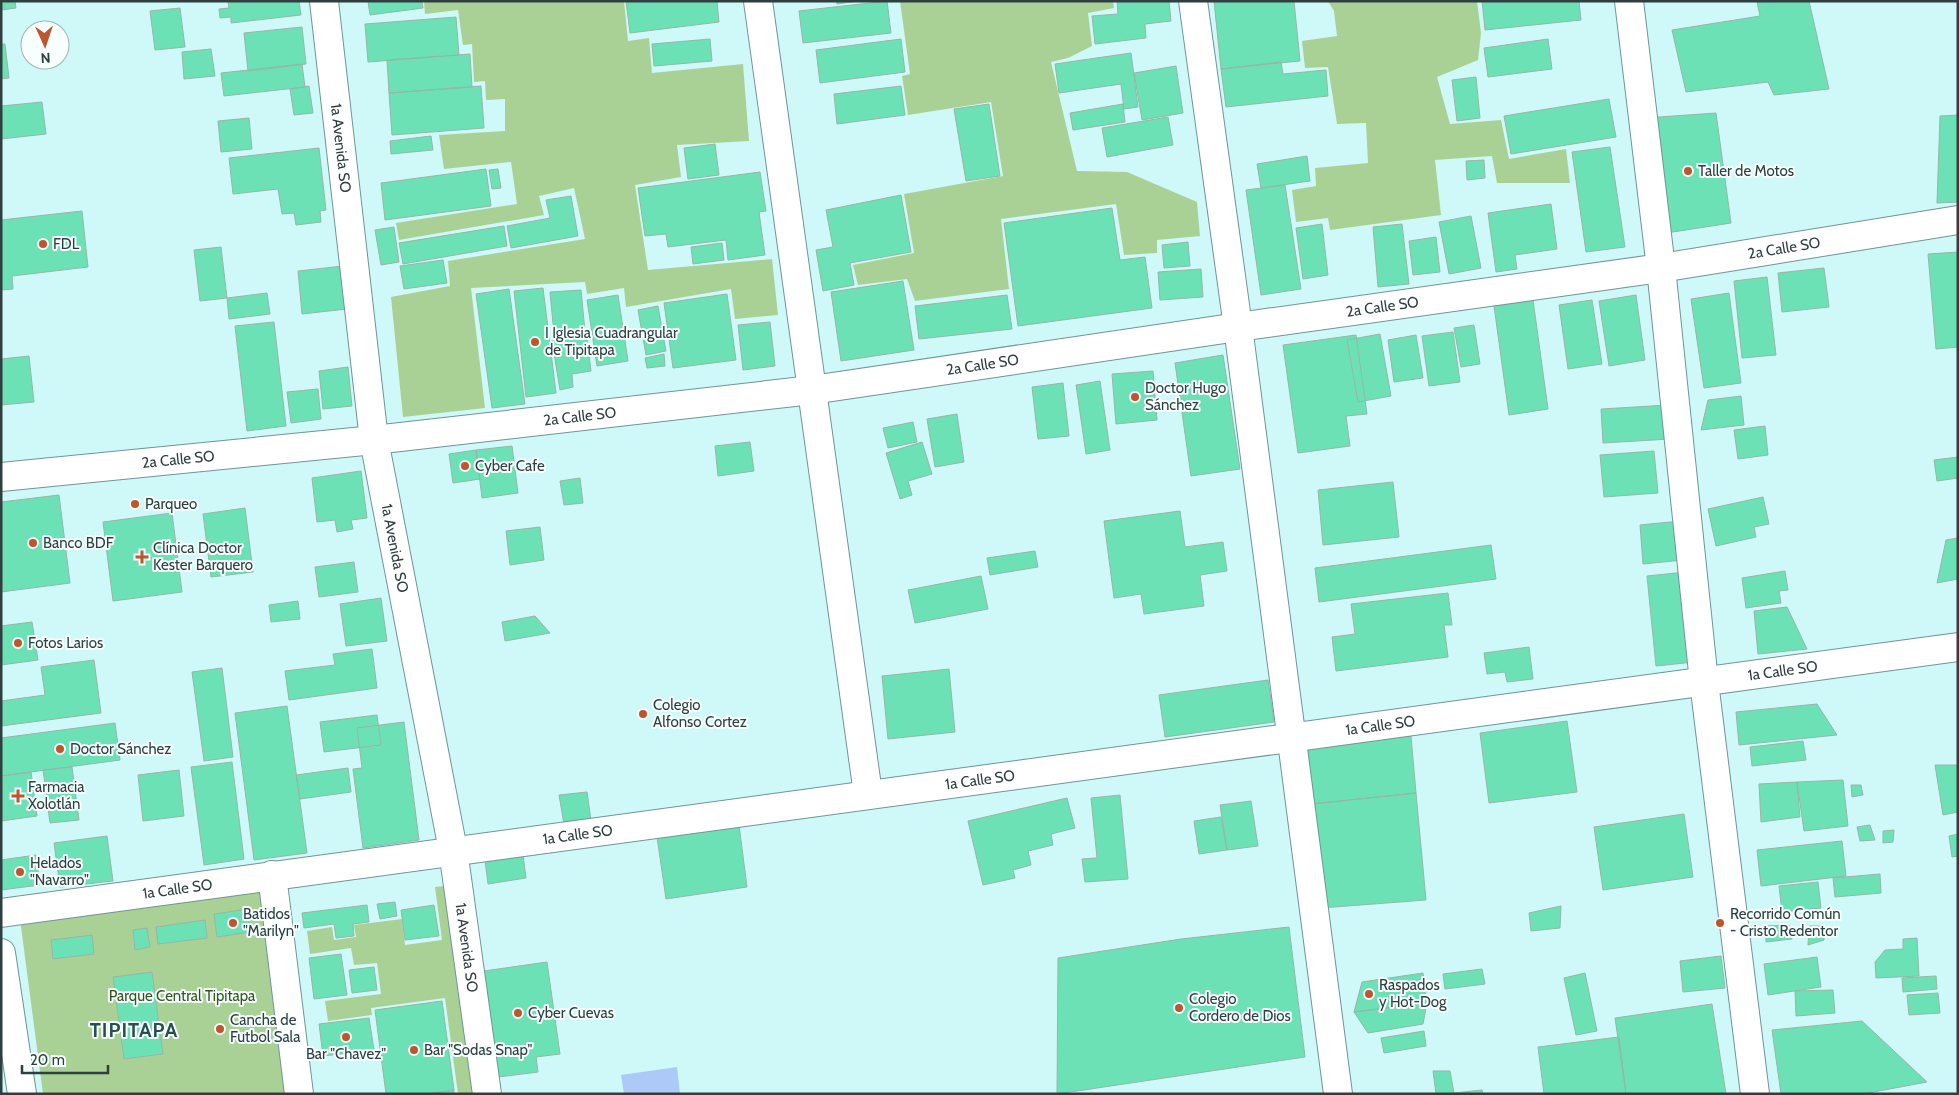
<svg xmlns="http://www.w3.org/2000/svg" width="1959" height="1095" viewBox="0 0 1959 1095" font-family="Cabin,sans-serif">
  <rect width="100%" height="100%" fill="#cff8f9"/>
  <path fill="#aad195" d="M424,1h200l4,40 21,-3 3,35 91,-9 6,77 -72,4 4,32 -46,8 13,85 124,-11 6,56 -43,4 -4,-30 -105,18 -2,-19 -37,6 -2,-12 -114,6 14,120 -82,9 -12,-120 59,-11 -2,-25 137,-22 -11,-51 -35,8 5,19 -145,25 -3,-17 121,-19 -6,-42 -67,7 -5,-34 66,-4v-32l-19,1 -1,-19 -11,1 -2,-38 -9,1 -5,-35 -33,4z
    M900,1h213l1,7 -26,5 4,33 -24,12 -17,4 26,109 50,1 70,30 3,34 -43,4v13l-33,2 -8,-51 -115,15 8,70 -94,12 -8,-22 -49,6 -5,-20 61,-12 -10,-59 99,-18 -12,-74 -83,13 -6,-39 8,-2z
    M1328,1h149l4,32 -3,27 -41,17 13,47 51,-4 8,39 57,-10 4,34h-73l-5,-27 -57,4 6,55 -111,15 -2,-12 -32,4 -4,-32 24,-4 -1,-18 53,-5 -2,-40 -29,1 -9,-57 -23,1 -3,-27 35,-5 -3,-25z
    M454,885l24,209h-20l-13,-96 -74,10 1,7 -44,6 -3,-20 56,-7 -4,-31 -23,2 -3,-17 -41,6 -3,-23 25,-4 2,13 22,-3 -2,-12 48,-6 3,26 37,-5 -7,-53z
    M267,887l27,207h-251l-23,-175z"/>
  <path fill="#adc9f8" d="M677,1067l3,27h-56l-3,-19z"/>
  <path fill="#6de1b6" stroke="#95b7a8" d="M1,1h14l1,7 -15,2z
    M228,1h71l2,14 -70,8v-6l-11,1 -1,-9 10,-1z
    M368,1h54l1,7 -53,7z
    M626,1h91l2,21 -89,11z
    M836,1h22l-21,3z
    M887,1l4,32 -88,10 -4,-32z
    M1117,1h52l2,20 -26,3 1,14 -51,6 -3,-28 26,-2z
    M1214,1h80l6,60 -79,8z
    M1482,1h97l2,19 -96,10z
    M1809,1l20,88 -55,6 -6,-13 -82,10 -14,-62 88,-14 -3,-14z
    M180,8l5,39 -30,3 -5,-39z
    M456,17l3,38 -91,7 -3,-38z
    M302,27l4,37 -58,7 -4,-38z
    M710,39l2,22 -58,5 -2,-22z
    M901,39l4,33 -85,11 -4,-33z
    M1548,39l4,30 -64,8 -4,-29z
    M1,44h4l4,34 -8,1z
    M211,49l4,27 -31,3 -2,-27z
    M1131,53l7,54 -14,2 -3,-25 -62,9 -4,-29z
    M470,54l2,33 -83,6 -2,-33z
    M1281,62l2,12 43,-4 2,26 -102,11 -5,-38z
    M302,64l3,23 -81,9 -3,-23z
    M1176,66l7,47 -41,7 -8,-47z
    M1476,77l4,41 -23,3 -5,-41z
    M309,86l4,27 -19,2 -4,-26z
    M481,86l3,42 -92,7 -3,-42z
    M901,86l4,29 -68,9 -3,-30z
    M1609,99l7,38 -105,17 -7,-38z
    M42,102l4,32 -45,5v-33z
    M989,104l11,72 -34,5 -12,-72z
    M1123,104l2,18 -52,8 -3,-17z
    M1716,113l15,110 -71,11 -15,-116z
    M1958,115v87l-21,1 3,-87z
    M1168,117l5,28 -66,12 -5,-29z
    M249,118l3,31 -31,3 -3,-31z
    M431,136l2,14 -42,4 -1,-13z
    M715,144l4,31 -31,4 -4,-31z
    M1610,147l15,100 -39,5 -14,-100z
    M319,148l7,62 -6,1 1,11 -25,3 -2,-12 -12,1 -4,-25 -45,5 -4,-36z
    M1307,156l3,25 -49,7 -4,-24z
    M1484,160l1,18 -18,2 -1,-19z
    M486,169l5,37 -106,14 -4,-37z
    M498,169l3,19 -9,1 -3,-19z
    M760,172l6,39 -7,1 6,43 -37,5 -2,-20 -58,7 -2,-13 -21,2 -7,-48z
    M1285,185l16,104 -40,6 -15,-105z
    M901,195l10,57 -61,11 4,22 -31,6 -7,-41 17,-3 -7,-37z
    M571,196l7,40 -67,12 -4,-22 43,-8 -4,-18z
    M1551,204l6,45 -42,6 2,14 -21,3 -8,-59z
    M1112,208l8,52 25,-3 7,51 -134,18 -14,-103z
    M82,211l6,56 -76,9 1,13 -12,1v-70z
    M1471,216l10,52 -32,6 -10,-52z
    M1322,224l6,51 -25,4 -7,-51z
    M1402,224l7,60 -31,3 -5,-60z
    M504,226l3,20 -104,18 -4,-21z
    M394,227l5,35 -18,3 -6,-35z
    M1436,237l4,35 -27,3 -4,-34z
    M1188,242l2,24 -26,2 -2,-23z
    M722,243l2,17 -31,4 -2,-17z
    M221,247l6,51 -27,3 -6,-51z
    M1958,252v95l-22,2 -8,-95z
    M443,260l4,23 -43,6 -4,-23z
    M352,265l4,43 -54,6 -4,-43z
    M1824,268l5,39 -47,5 -4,-39z
    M1201,269l2,28 -43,3 -2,-28z
    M1767,277l9,78 -34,3 -8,-77z
    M903,281l11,69 -73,11 -10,-69z
    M543,288l13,105 -30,4 -12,-106z
    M509,289l16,115 -33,4 -16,-114z
    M581,290l4,41 -31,3 -4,-42z
    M267,293l3,21 -41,5 -2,-21z
    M1729,293l12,90 -37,5 -13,-89z
    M727,294l9,66 -63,8 -9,-65z
    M618,295l10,66 -31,5 -10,-66z
    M1007,295l5,34 -93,10 -4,-33z
    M1636,295l9,65 -36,6 -10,-65z
    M1533,300l15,109 -39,6 -15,-109z
    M1592,300l10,64 -34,5 -9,-64z
    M658,306l8,45 -20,4 -8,-45z
    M274,322l12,104 -39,5 -12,-105z
    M770,322l5,44 -32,4 -5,-45z
    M1474,325l6,39 -19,3 -7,-39z
    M1453,332l7,50 -31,4 -7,-50z
    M1380,334l11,62 -33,6 -11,-62z
    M1356,335l11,79 -21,2 4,30 -52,7 -15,-108z
    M1416,335l7,43 -29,4 -6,-42z
    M587,337l4,34 -19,3 1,13 -13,3 -8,-49z
    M664,354l1,12 -18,2 -2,-10z
    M1223,355l17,114 -49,7 -16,-113z
    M29,356l5,46 -33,3v-46z
    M348,367l4,39 -29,3 -4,-38z
    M1153,371l4,49 -41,4 -4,-50z
    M1100,381l10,69 -24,4 -10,-69z
    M1063,383l6,53 -31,3 -6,-52z
    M318,389l3,30 -30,4 -4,-31z
    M1741,396l3,29 -43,5 7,-30z
    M1668,405l2,34 -67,4 -2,-34z
    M957,414l7,48 -29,5 -8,-48z
    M913,422l4,20 -29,6 -5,-20z
    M1765,426l3,29 -30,4 -4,-29z
    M750,442l4,29 -36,5 -3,-30z
    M922,442l10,32 -24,7 4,14 -12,4 -14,-46z
    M512,446l6,47 -36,5 -6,-48z
    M476,450l4,29 -27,4 -4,-29z
    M1654,451l4,42 -54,4 -4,-42z
    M1958,457v21l-21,3 -3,-21z
    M361,471l6,47 -16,2 2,9 -16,3 -2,-12 -18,2 -5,-44z
    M580,478l3,25 -19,2 -4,-24z
    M1393,482l6,55 -76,8 -5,-55z
    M59,495l11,88 -69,9v-90z
    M1763,497l6,27 -15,3 2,10 -40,9 -8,-37z
    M245,508l8,64 -42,5 -8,-63z
    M1180,511l5,36 38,-5 4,29 -27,4 4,31 -60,8 -3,-20 -27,4 -10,-77z
    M172,513l10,79 -69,9 -10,-79z
    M1680,521l3,39 -40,4 -3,-39z
    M540,527l4,33 -34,5 -4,-34z
    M1958,538v41l-21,4 9,-43z
    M1491,545l5,34 -177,23 -4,-34z
    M1035,551l3,16 -48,8 -3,-17z
    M354,562l4,30 -39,5 -4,-30z
    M1785,571l3,19 -9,1 2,12 -35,5 -4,-30z
    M1686,572l8,90 -38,4 -9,-90z
    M981,576l7,33 -73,14 -7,-33z
    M1448,593l4,32h-8l4,32 -112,14 -4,-34 23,-3 -4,-30z
    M381,598l6,43 -41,5 -6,-42z
    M298,601l2,18 -29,3 -2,-17z
    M1787,607l20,42 -49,5 -4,-43z
    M535,616l15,17 -45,8 -3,-19z
    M32,622l6,38 -37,5v-39z
    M1529,647l4,32 -26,3 -2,-10 -18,2 -3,-21z
    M372,649l5,39 -88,12 -4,-29 50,-6 -2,-11z
    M94,660l7,53 -100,13v-25l44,-6 -4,-28z
    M222,668l11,89 -29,4 -12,-89z
    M949,669l6,63 -67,7 -6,-63z
    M1268,680l6,42 -109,15 -6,-42z
    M1817,704l20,31 -98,10 -3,-33z
    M287,706l20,147 -53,7 -19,-147z
    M377,715l4,30 -57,7 -4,-30z
    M1567,721l10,71 -88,11 -9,-70z
    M404,722l15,118 -56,8 -10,-79 9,-1 -5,-40z
    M115,723l5,37 -119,16v-38z
    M1411,736l5,57 -105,11 -5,-57z
    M1803,741l3,19 -54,6 -2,-19z
    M232,762l12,97 -40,6 -13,-98z
    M1935,765h23v47l-15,3z
    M72,767l7,53 -29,3 -7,-53z
    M348,768l3,24 -51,7 -4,-24z
    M179,770l5,46 -41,5 -5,-46z
    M31,772l6,44 -36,5v-45z
    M1843,780l5,46 -44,5 -7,-49z
    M1797,782l3,35 -39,5 -2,-38z
    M1851,785h10l2,10 -11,2z
    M587,792l5,35 -27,3 -6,-35z
    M1416,793l10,107 -105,8 -10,-104z
    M1120,795l8,84 -43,3 -3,-23 15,-1 -6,-60z
    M1067,798l8,30 -24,6 2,11 -25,6 3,14 -18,5 2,8 -32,7 -15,-64z
    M1251,801l7,45 -31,4 -7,-45z
    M1684,814l9,63 -90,13 -9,-63z
    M1221,817l6,33 -28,4 -5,-33z
    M739,825l8,62 -81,12 -9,-62z
    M1870,825l5,15 -15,1 -3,-14z
    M1894,830l-1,12 -10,1v-12z
    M1958,834v22l-6,1 -3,-21z
    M107,836l6,45 -53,6 -6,-44z
    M1842,841l4,35 -85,10 -4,-36z
    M36,855l4,30 -39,5v-30z
    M523,855l3,23 -38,6 -3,-24z
    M1880,874l1,19 -46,4 -2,-19z
    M1818,882l3,26 -39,4 -3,-26z
    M395,902l2,14 -17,3 -3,-15z
    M367,905l2,17 -16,2 1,12 -18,2 -2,-14 -30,4 -2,-15z
    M434,905l5,31 -34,4 -4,-30z
    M1561,906l-1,22 -29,3 -2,-18z
    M248,909l3,23 -34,5 -3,-23z
    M205,920l2,18 -49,6 -2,-17z
    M1789,925l3,14 -26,3 -1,-16z
    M1809,926h16l-1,14 -16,5z
    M1289,927l16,130 -248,37 1,-136 123,-19z
    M147,928l3,19 -15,3 -2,-20z
    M92,935l2,19 -41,5 -2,-19z
    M1917,938l2,38 -43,2 -1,-16 10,-12 18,-1v-10z
    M341,954l6,41 -33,4 -5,-41z
    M1721,956l4,32 -42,4 -3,-31z
    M1817,957l4,30 -53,8 -4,-31z
    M547,962l13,92 -24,3 2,15 -47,6 -14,-106z
    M374,967l3,23 -25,3 -3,-23z
    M1482,969l3,15 -40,5 -2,-15z
    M152,972l11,82 -39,5 -11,-82z
    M1423,973l4,30 -73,9 8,-30z
    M1585,973l12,58 -21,4 -12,-57z
    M1936,976l1,13 -34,3 -1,-14z
    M1833,990l2,23 -39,3 -1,-25z
    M1938,993l2,20 -31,2 -2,-20z
    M442,1001l12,89 -26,4h-42l-11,-84z
    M1427,1003l-4,21 -55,9 -14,-21z
    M1712,1004l14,90h-100l-11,-76z
    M369,1018l5,32 -51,6 -4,-32z
    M1862,1021l65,61 -64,12h-82l-9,-64z
    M1424,1031l2,15 -42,7 -3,-15z
    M1619,1037l7,57h-82l-6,-47z
    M1433,1071h17l4,22 -18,1z
    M454,1090v4h-26z
    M1482,1090l1,4h-29v-1z"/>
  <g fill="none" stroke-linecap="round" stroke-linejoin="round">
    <defs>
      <g id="minor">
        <path id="s1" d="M324,1l50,439 79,410 34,244"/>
        <path d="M758,1l110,793"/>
        <path d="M1193,1l45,326 100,767"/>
        <path d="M1629,1l32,267 43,414 51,412"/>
        <path id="s2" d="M1,477l373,-37 438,-50 426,-63 423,-59 297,-48"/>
        <path d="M272,875l27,219"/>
        <path id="s3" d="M1,913l1957,-266"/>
      </g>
      <path id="major" d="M1,953l21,141"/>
    </defs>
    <use href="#minor" stroke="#6f9596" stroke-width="30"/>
    <use href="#major" stroke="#6f9596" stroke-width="30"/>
    <use href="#minor" stroke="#fff" stroke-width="28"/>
    <use href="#major" stroke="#fff" stroke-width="28"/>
  </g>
  <g fill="#bd552d" stroke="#f6fefe" stroke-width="2">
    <circle cx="1688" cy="171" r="5"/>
    <circle cx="43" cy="244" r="5"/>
    <circle cx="535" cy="342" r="5"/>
    <circle cx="1135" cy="397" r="5"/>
    <circle cx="465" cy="466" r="5"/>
    <circle cx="135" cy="504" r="5"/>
    <circle cx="33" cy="543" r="5"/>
    <path d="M139.5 549.5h5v5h5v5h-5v5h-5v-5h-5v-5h5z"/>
    <circle cx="18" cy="643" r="5"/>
    <circle cx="643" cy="714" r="5"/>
    <circle cx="60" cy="749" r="5"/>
    <path d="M15.5 788.5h5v5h5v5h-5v5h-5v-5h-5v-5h5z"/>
    <circle cx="20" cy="872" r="5"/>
    <circle cx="233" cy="923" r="5"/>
    <circle cx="1720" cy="923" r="5"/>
    <circle cx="1369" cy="994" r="5"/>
    <circle cx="1179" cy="1008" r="5"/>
    <circle cx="518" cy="1013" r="5"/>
    <circle cx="220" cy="1029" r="5"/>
    <circle cx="346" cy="1037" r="5"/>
    <circle cx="414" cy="1050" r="5"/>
  </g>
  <g text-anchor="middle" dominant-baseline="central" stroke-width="4" stroke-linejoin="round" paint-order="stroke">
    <g font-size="15" fill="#2f3f40" stroke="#f6fefe">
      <text stroke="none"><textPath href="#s1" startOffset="148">1a Avenida SO</textPath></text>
      <text stroke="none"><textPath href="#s2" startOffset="1798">2a Calle SO</textPath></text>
      <text stroke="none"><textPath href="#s2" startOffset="1392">2a Calle SO</textPath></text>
      <text stroke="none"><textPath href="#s2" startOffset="988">2a Calle SO</textPath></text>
      <text stroke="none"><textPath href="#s2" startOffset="582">2a Calle SO</textPath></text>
      <text stroke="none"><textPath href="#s2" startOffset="178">2a Calle SO</textPath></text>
      <text stroke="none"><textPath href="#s1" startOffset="552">1a Avenida SO</textPath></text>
      <text stroke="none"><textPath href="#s3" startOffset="1798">1a Calle SO</textPath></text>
      <text stroke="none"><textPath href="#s3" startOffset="1392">1a Calle SO</textPath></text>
      <text stroke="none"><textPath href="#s3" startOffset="988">1a Calle SO</textPath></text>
      <text stroke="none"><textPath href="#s3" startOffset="582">1a Calle SO</textPath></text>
      <text stroke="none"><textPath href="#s3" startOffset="178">1a Calle SO</textPath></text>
      <text stroke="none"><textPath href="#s1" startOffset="958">1a Avenida SO</textPath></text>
    </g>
    <g font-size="15" fill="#2f3f40" stroke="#f6fefe" text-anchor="start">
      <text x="1698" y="171">Taller de Motos</text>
      <text x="53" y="244">FDL</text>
      <text x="545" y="333">I Iglesia Cuadrangular<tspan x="545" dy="17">de Tipitapa</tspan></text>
      <text x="1145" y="388">Doctor Hugo<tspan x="1145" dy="17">Sánchez</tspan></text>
      <text x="475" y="466">Cyber Cafe</text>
      <text x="145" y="504">Parqueo</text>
      <text x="43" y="543">Banco BDF</text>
      <text x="153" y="548">Clínica Doctor<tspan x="153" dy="17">Kester Barquero</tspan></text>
      <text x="28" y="643">Fotos Larios</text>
      <text x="653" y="705">Colegio<tspan x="653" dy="17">Alfonso Cortez</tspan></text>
      <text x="70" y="749">Doctor Sánchez</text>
      <text x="28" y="787">Farmacia<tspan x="28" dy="17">Xolotlán</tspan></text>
      <text x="30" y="863">Helados<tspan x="30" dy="17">"Navarro"</tspan></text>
      <text x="243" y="914">Batidos<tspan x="243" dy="17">"Marilyn"</tspan></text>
      <text x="1730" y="914">Recorrido Común<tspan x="1730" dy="17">- Cristo Redentor</tspan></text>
      <text x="1379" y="985">Raspados<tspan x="1379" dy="17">y Hot-Dog</tspan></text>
      <text x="1189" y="999">Colegio<tspan x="1189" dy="17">Cordero de Dios</tspan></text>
      <text x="528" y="1013">Cyber Cuevas</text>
      <text x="230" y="1020">Cancha de<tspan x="230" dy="17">Futbol Sala</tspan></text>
      <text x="424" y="1050">Bar "Sodas Snap"</text>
      <text x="346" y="1054" text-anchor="middle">Bar "Chavez"</text>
    </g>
    <g font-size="15" fill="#32541d" stroke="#f6fefe">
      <text x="182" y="996">Parque Central Tipitapa</text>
    </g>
    <g font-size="20" font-weight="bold" letter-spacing="1" fill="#294e4f" stroke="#f6fefe">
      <text x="134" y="1030">TIPITAPA</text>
    </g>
  </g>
  <rect width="1959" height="1095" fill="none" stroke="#2f3f40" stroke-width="5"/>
  <g transform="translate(45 45) rotate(177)"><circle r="24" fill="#f6fefe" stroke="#a6b2b2"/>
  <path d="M0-4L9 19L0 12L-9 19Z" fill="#bd552d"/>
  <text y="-8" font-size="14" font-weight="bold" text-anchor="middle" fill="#2f3f40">N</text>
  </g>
  <path d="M22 1065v8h86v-8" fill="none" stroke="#2f3f40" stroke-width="2.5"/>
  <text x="30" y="1065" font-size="15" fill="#2f3f40" stroke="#f6fefe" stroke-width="4" paint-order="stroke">20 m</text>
</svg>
